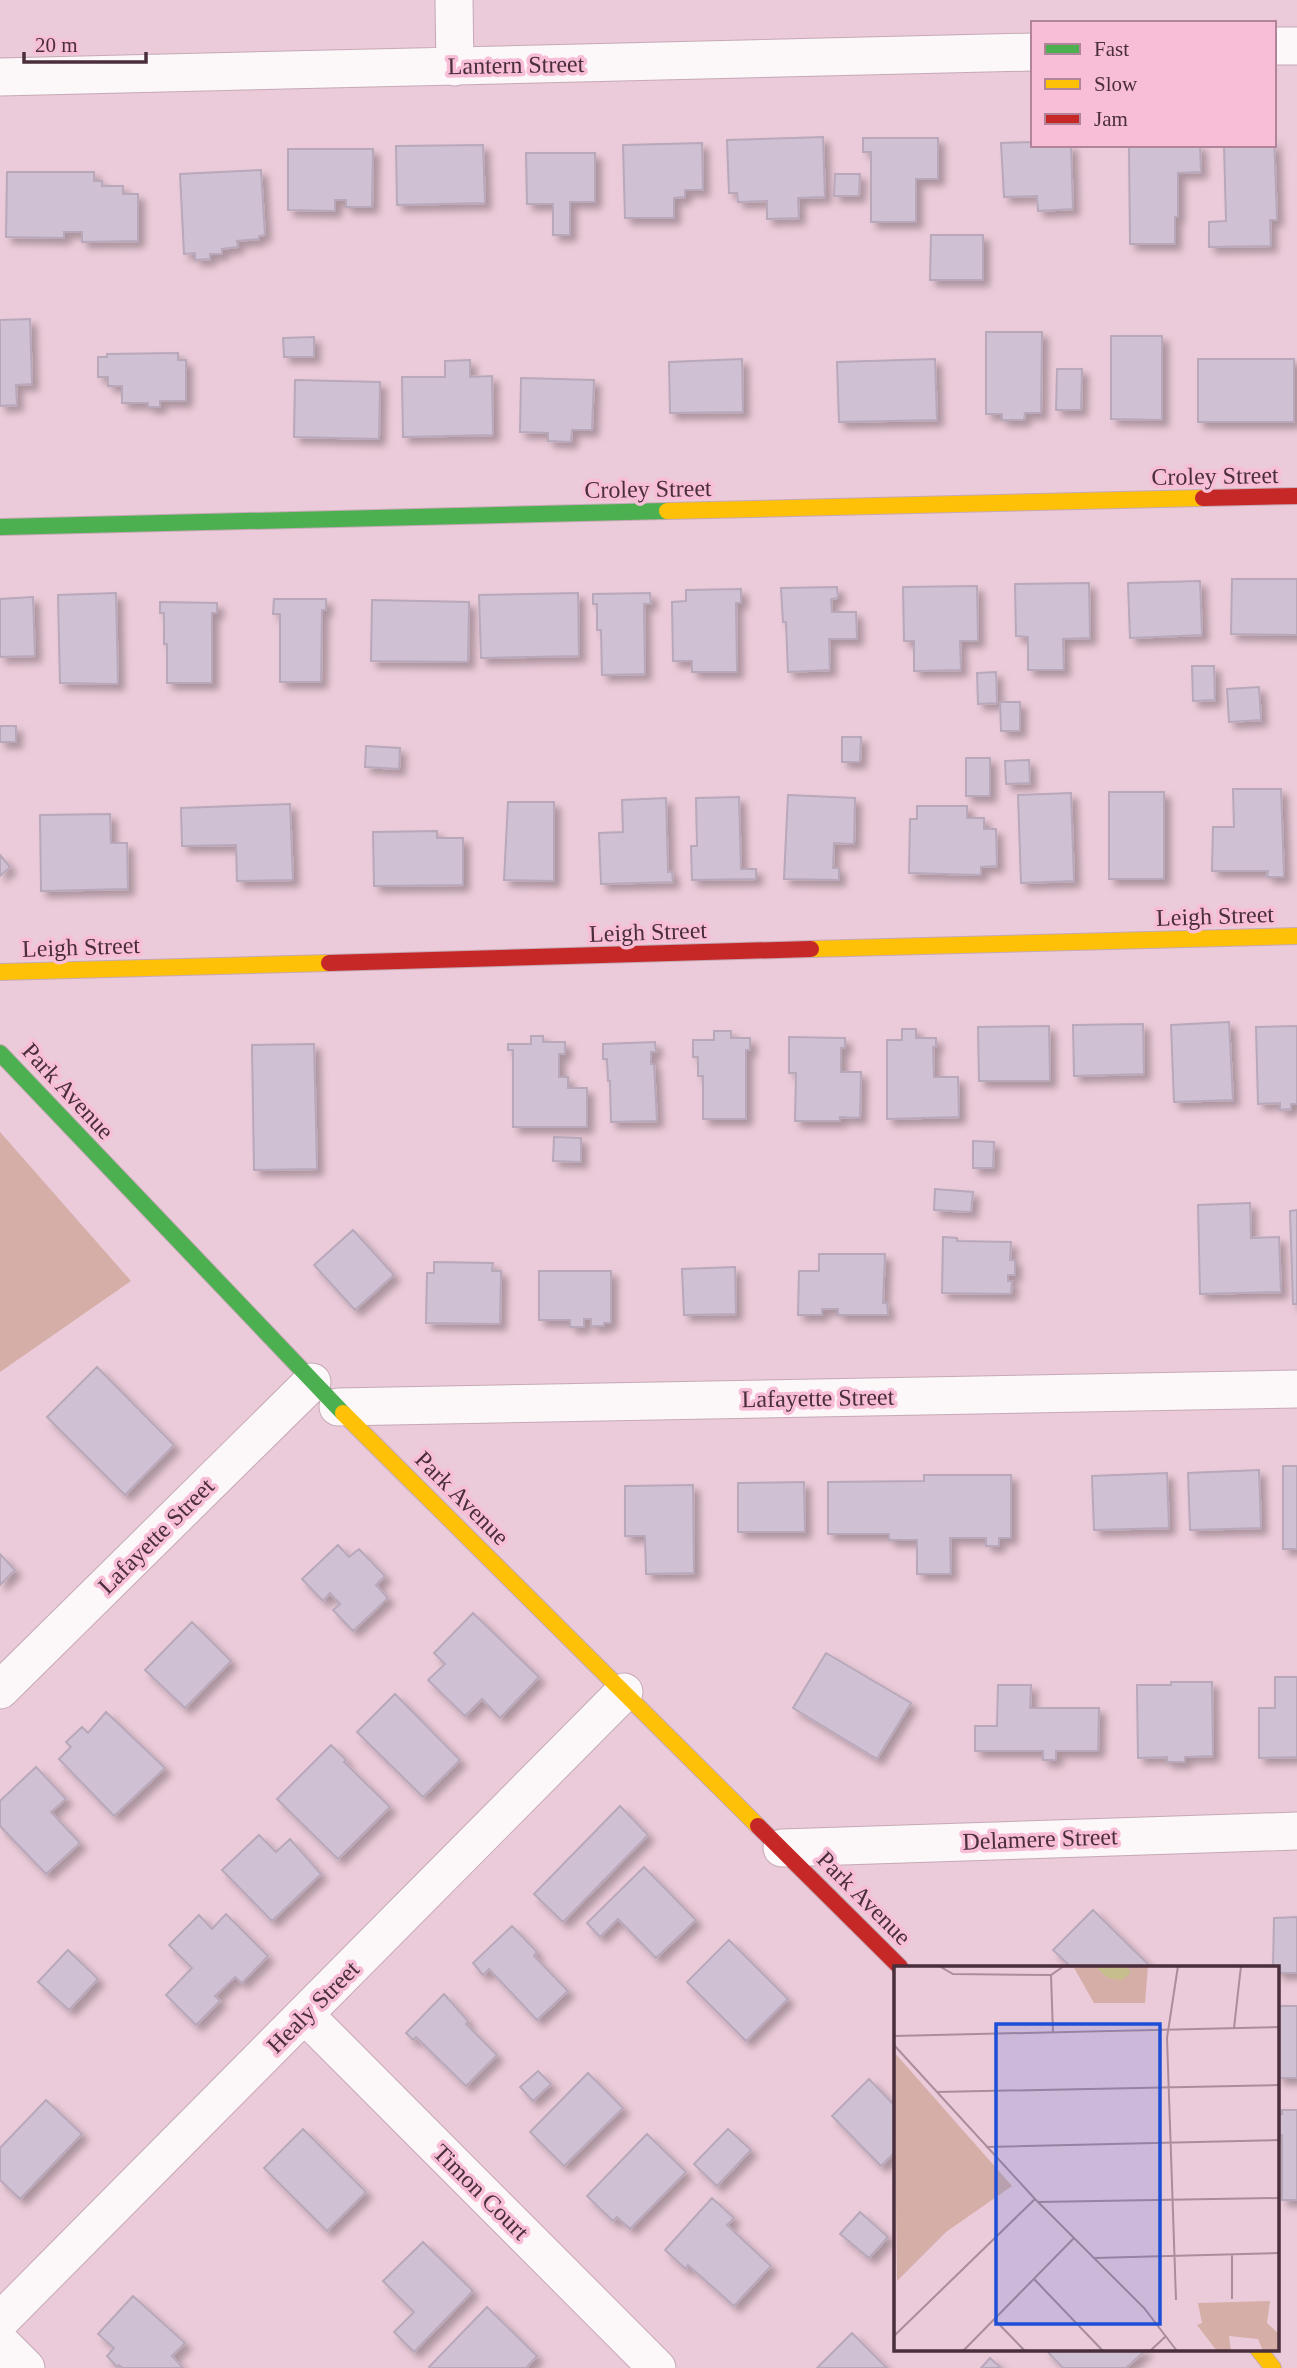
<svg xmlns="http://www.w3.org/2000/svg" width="1297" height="2368" viewBox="0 0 1297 2368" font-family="'Times New Roman',serif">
  <defs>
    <filter id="shadow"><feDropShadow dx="6" dy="6" stdDeviation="3.5" flood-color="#0004"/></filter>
  </defs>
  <rect width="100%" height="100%" fill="#ebcbd9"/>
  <path fill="#d4aea7" d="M0,1132l131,149 -131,91z"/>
  <path fill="#d0c0d4" stroke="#b8a8ba" stroke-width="2" filter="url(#shadow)" d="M1274,135l3,85h-7l1,26 -62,1v-25l17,-1 -2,-76h50z
    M823,137l2,60 -27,1 1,20 -32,1v-18l-29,1 -1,-9h-8l-2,-53z
    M863,138h75v41h-22v43h-45v-70h-8z
    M1033,142v3h38l2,64 -35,2 -1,-15 -33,1 -3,-54z
    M702,143l1,47h-18v7l-11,1v20h-49l-2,-73z
    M483,145l2,58 -88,2 -1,-59z
    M1129,145h71l1,27 -23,1v44h-3v27h-45z
    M288,149h85l-1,58h-26v-7h-11v11l-47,-1z
    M526,153h69v49h-25v33h-17v-31h-26z
    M261,170l4,65 -6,1v3l-22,2 1,6 -16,2v5h-12v5l-15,1v-7l-11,1 -4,-80z
    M7,172h87v9h8v5h21v8h15v47l-56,1v-10h-18v6l-58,-1z
    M835,174h25l-1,22h-25z
    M931,235h52v45h-53z
    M30,319l2,65 -16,1 1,20 -17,1v-86z
    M986,332h56l-1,81h-16l-1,7h-22v-6h-16z
    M1111,336h51v84l-51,-1z
    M314,337v20h-30l-1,-19z
    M178,353v7h8v41h-26v6h-12v-4h-26v-17h-14v-9h-10v-20h9v-3z
    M742,359l1,53 -73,1 -1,-51z
    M935,359l2,61 -98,2 -2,-60z
    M1198,359h96v63h-96z
    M470,360v17l22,-1 1,59 -90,2 -1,-60h43v-16z
    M1057,369h25l-1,41h-25z
    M521,378l73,2 -2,50h-20l-1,12 -23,-1v-8l-28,-1z
    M295,380l85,2 -1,57 -85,-2z
    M1232,579h65v56l-66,-1z
    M1200,581l2,54 -72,3 -2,-55z
    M1089,583l1,55 -27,1 1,31h-36v-33l-12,-1 -1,-52z
    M977,586l1,55h-18l1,29 -47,1v-30h-10l-1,-54z
    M837,587l1,11 -7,1 1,13h24l1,27h-28l1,31 -42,2 -2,-50h-3l-2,-34z
    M741,589v14h-5l1,69h-45v-11h-19l-1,-59 14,-1v-11z
    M116,593l2,91 -58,-1 -2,-88z
    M578,593l1,63 -98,2 -2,-63z
    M650,593l1,11h-7l1,70 -43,1 -1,-45h-4v-26h-4v-10z
    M33,597l2,59 -35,1v-58z
    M274,599h52v11h-4l-1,72h-41v-68h-7z
    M372,600l97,2 -1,60 -97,-1z
    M160,602l57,1v10h-5v70h-45v-39h-3v-31h-4z
    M1192,666h22l1,34 -22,1z
    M996,672l1,31 -19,1 -1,-31z
    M1259,687l2,33 -32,2 -2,-33z
    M1000,702h20v29h-19z
    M0,726h16v16h-16z
    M842,737h19l-1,25h-18z
    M366,746l34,2 -1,21 -34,-2z
    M966,758h24v38h-24z
    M1029,760l1,23 -24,1 -1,-23z
    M1233,789h48l3,88h-17l1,-6h-56l1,-44h21z
    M1109,792h55v87h-55z
    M1071,793l3,88 -53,2 -3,-88z
    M788,795l67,3 -1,46 -20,-1 -1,25h6v12l-55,-1z
    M739,797l2,72h15v10l-64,1 -1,-34h6l-1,-48z
    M666,798l2,74 4,-1 1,11 -72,2 -2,-51 24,-1 -1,-32z
    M508,802h46v79l-50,-1z
    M290,804l3,76 -56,1 -1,-36 -54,1 -1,-38z
    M917,806h50v12h17v11h12l1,37 -16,1v8l-72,-2 1,-54h7z
    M110,814l1,29h16l1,46 -87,2 -1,-76z
    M437,831v7h26v47l-89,1 -1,-54z
    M0,855l10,12 -10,9z
    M1229,1022l4,78 -59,2 -3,-77z
    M1143,1024l1,50 -70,2 -1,-51z
    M1049,1026l1,55h-71l-1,-54z
    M1297,1026v78h-6v5l-11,1v-7l-22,1 -2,-77z
    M902,1029h14v9h20v9h-3l1,30h24l1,40 -72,2v-79h15z
    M714,1031h17v7h19v12h-4v69h-43v-43h-5v-19h-5v-17h21z
    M531,1036h12v6h22v12h-6v23h9v11h19v39h-74v-77h-5v-6h23z
    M789,1037l56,1v10h-4v24h20l-1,46 -20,-1v4h-45l1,-48h-7z
    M655,1042l1,10h-5v12h3l3,57 -46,1 -1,-41h-2l-1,-22h-4v-15z
    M314,1044l3,125 -63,1 -2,-125z
    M554,1137l27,1v24l-28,-1z
    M973,1141l21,1 -1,26h-20z
    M935,1189l38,3 -2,20 -37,-2z
    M1250,1203l1,35 28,-1 2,55 -81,2 -2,-89z
    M1297,1210v94h-4l-3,-93z
    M353,1230l41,45 -39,35 -41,-45z
    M943,1237l14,1v3l54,1 -1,18h5v15h-7v6h4l-1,13 -69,-1z
    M819,1254h66l-2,49h4l1,12h-50v-6h-16v6h-24l1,-44h20z
    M434,1262l59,1 -1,8h9l-1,53 -74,-1 1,-50h7z
    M735,1267l1,47 -52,1 -2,-46z
    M539,1271h72v52h-7v3h-13v-7h-7v8h-14v-7h-31z
    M97,1367l77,78 -49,50 -78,-78z
    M1283,1466h14v83h-14z
    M1259,1470l2,58 -71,2 -2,-57z
    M1167,1473l2,55 -75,2 -2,-54z
    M924,1475h87v63h-12v8h-13v-8h-36l1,36h-34v-34h-28v-6h-61v-52l96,-1z
    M804,1482l1,50h-67v-49z
    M693,1485l1,88 -48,1 -1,-38h-20v-50z
    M338,1545l11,12 10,-8 26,27 -9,9 12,13 -35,33 -20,-21 7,-6 -10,-11 -7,8 -21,-22z
    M0,1554l15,16 -15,15z
    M473,1613l66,64 -39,41 -18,-19 -17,17 -37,-36 17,-16 -11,-11z
    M192,1622l39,39 -46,47 -40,-38z
    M826,1653l85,50 -34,56 -84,-51z
    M1275,1677h22v80l-38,1v-50h16z
    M1171,1682h41l1,74 -28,1v5h-18v-5l-29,1 -1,-73h34z
    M998,1685h33l-1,23h69l-1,43h-42v9h-13v-9h-68v-25h22z
    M395,1694l65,66 -37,37 -66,-65z
    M106,1712l59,56 -51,48 -55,-57 12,-12 -5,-5 16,-15 6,6z
    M331,1745l15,15 -2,2 46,45 -52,52 -61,-60z
    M36,1767l30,32 -15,13 29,31 -34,31 -46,-48v-25z
    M620,1806l28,29 -85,87 -29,-28z
    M259,1835l17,17 14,-13 31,35 -49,47 -50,-51z
    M644,1867l52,53 -40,38 -38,-39 -18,18 -13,-14z
    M1093,1910l58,57h-80l-18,-17z
    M226,1914l42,42 -26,27 -7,-6 -20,19 5,5 -24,24 -30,-30 26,-27 -23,-23 30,-30 13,14z
    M1297,1917v56h-19v-6h-5l1,-49z
    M512,1926l25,26 -3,4 34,35 -31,29 -48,-51 -6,6 -10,-12z
    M729,1940l59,59 -42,42 -59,-59z
    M68,1950l30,29 -29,31 -31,-28z
    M444,1994l24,27 -2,3 31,31 -31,31 -50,-49 -3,3 -7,-7z
    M1278,2006h19v72h-19z
    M538,2071l13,13 -18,17 -13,-14z
    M588,2073l35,35 -59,58 -34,-34z
    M869,2079l27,28v44l-15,15 -49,-50z
    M46,2100l36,34 -62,65 -20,-19v-32z
    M1282,2110h15v90h-15v-65h-4v-21h4z
    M303,2129l63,63 -39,39 -63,-63z
    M728,2129l23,21 -34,36 -23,-22z
    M647,2134l39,38 -56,57 -13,-12 -4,4 -26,-25z
    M712,2198l22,20 -7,7 44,41 -37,40 -46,-41 -2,4 -21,-19z
    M860,2212l28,25 -19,21 -29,-24z
    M423,2242l50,49 -59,61 -20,-20 20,-20 -31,-31z
    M133,2296l52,47 -13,13 11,12h-60l-4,-3 -2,2 -10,-11 7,-8 -16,-14z
    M487,2307l50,49 -11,12h-96l-1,-1z
    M852,2333l35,35h-70z
    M1045,2349h100l1,1 -20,18h-63z
    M990,2358l11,10h-20z"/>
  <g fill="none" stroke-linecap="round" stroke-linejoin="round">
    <defs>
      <path id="street" d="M454,0l1,67
        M1274,46h23
        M0,77l1033,-25
        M338,1407l959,-18
        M0,1690l312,-308
        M782,1848l515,-17
        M305,2015l352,353
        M0,2321l624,-629
        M0,2342l26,26"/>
      <path id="fast" d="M0,527l667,-16
        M0,1053l343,360"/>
      <path id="slow" d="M667,511l536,-13
        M811,949l486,-13
        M0,972l329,-9
        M343,1413l415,413
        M1258,2349l15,19"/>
      <path id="jam" d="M1203,498l94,-2
        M329,963l482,-14
        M758,1826l142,141"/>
    </defs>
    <use href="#street" stroke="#c6a9b6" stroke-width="39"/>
    <use href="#fast" stroke="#c6a9b6" stroke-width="18"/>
    <use href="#slow" stroke="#c6a9b6" stroke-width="18"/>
    <use href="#jam" stroke="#c6a9b6" stroke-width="18"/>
    <use href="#street" stroke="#fcf7f9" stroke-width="37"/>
    <use href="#fast" stroke="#4caf50" stroke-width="16"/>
    <use href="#slow" stroke="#ffc107" stroke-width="16"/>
    <use href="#jam" stroke="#c62828" stroke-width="16"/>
  </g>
  <g text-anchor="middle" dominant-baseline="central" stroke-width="7" stroke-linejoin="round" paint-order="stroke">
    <g font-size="24" fill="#4a2e3b" stroke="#f8bed7">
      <text transform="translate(516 65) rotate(-1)">Lantern Street</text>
      <text transform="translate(1215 476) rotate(-1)">Croley Street</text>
      <text transform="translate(648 489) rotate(-1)">Croley Street</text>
      <text transform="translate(1215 916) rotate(-2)">Leigh Street</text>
      <text transform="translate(648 932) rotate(-2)">Leigh Street</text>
      <text transform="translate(81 947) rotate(-2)">Leigh Street</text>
      <text transform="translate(68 1091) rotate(47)">Park Avenue</text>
      <text transform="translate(818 1398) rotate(-1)">Lafayette Street</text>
      <text transform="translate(462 1498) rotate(45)">Park Avenue</text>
      <text transform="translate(156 1536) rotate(-45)">Lafayette Street</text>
      <text transform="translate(1040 1839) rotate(-2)">Delamere Street</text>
      <text transform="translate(864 1898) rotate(45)">Park Avenue</text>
      <text transform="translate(313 2007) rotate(-45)">Healy Street</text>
      <text transform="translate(481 2192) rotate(45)">Timon Court</text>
    </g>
  </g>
  <g transform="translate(894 1966)">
    <rect width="385" height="385" fill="#ebcbd9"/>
    <path d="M179,0h75l-3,37h-51zM0,86l118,134 -66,46 -49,49zM376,335l-3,22 12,11v17h-16l-5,-12 -29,-3 2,15h-14l-20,-26 5,-2 -4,-20z" fill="#d4aea7"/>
    <path d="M234,0l2,7 -8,7 -14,-2 -11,-10z" fill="#c6bf8d"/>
    <path fill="none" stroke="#ab8c9a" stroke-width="2" d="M45,0l14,8 98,1 13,-9M157,9l2,58M340,62l7,-62M0,70l385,-9M0,79l141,154 109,109 33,43M43,126l342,-7M92,181l293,-7M144,236l241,-4M338,288v45M200,292l185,-5M140,313l69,72M282,334l-9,-262 11,-72M100,353l31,32M0,370l141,-137M69,385l111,-113M256,385l16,-15"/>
    <path fill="#1d4ed8" fill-opacity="0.15" stroke="#1d4ed8" stroke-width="3.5" d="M102,58h164v300h-164z"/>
    <rect width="385" height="385" fill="none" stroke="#4a2e3b" stroke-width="3.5"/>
  </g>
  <rect x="1031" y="21" width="245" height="126" fill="#f8bed7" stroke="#b28499" stroke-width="2"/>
  <rect x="1045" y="44" width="35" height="10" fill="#4caf50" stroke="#b28499" stroke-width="2"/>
  <text x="1094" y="56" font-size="21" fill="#4a2e3b">Fast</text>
  <rect x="1045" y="79" width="35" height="10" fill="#ffc107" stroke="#b28499" stroke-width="2"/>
  <text x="1094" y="91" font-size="21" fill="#4a2e3b">Slow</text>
  <rect x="1045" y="114" width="35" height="10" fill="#c62828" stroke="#b28499" stroke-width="2"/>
  <text x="1094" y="126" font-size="21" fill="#4a2e3b">Jam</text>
  <path d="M24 52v10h122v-10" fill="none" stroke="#4a2e3b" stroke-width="3.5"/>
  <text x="35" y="52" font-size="21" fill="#4a2e3b" stroke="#f8bed7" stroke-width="5" paint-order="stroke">20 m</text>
</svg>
